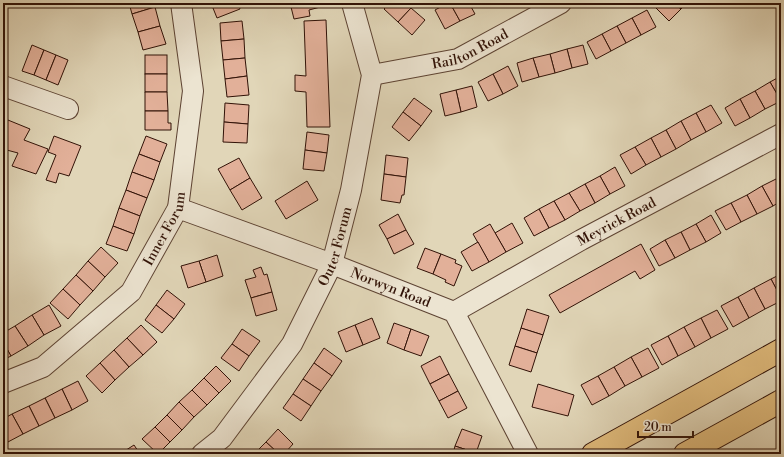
<svg xmlns="http://www.w3.org/2000/svg" width="784" height="457" font-family="'Libre Bodoni',serif">
<rect width="100%" height="100%" fill="#e1d6b8"/>
<filter id="stains"><feTurbulence type="fractalNoise" baseFrequency=".005" numOctaves="4"/><feColorMatrix values="0 0 0 0 .2 0 0 0 0 .09 0 0 0 0 .02 0 0 0 .5 -.17"/></filter>
<radialGradient id="worn" r=".72"><stop offset=".6" stop-color="#630" stop-opacity="0"/><stop offset="1" stop-color="#630" stop-opacity=".3"/></radialGradient>
<g fill="#e2b099" stroke="#311207">
<polygon points="129,3 154,3 155,7 132,14"/>
<polygon points="211,3 238,3 240,9 217,18"/>
<polygon points="290,3 324,3 324,6 309,10 310,16 294,19"/>
<polygon points="390,3 406,3 411,8 398,22 384,9"/>
<polygon points="448,3 450,3 460,21 445,29 435,10"/>
<polygon points="450,3 469,3 475,14 460,21"/>
<polygon points="659,3 674,3 681,9 669,21 655,7"/>
<polygon points="674,3 687,3 681,9"/>
<polygon points="155,7 160,26 138,32 132,14"/>
<polygon points="411,8 425,20 412,35 398,22"/>
<polygon points="647,10 656,27 641,35 632,18"/>
<polygon points="632,18 641,35 626,43 617,26"/>
<polygon points="326,20 330,127 307,127 306,92 295,91 295,75 306,76 304,21"/>
<polygon points="242,21 244,39 221,41 220,23"/>
<polygon points="160,26 166,44 143,50 138,32"/>
<polygon points="617,26 626,43 611,51 602,34"/>
<polygon points="602,34 611,51 596,59 587,42"/>
<polygon points="244,39 245,58 223,60 221,41"/>
<polygon points="32,45 44,50 34,75 22,71"/>
<polygon points="583,45 588,64 572,68 567,49"/>
<polygon points="567,49 572,68 555,73 550,54"/>
<polygon points="44,50 56,55 46,80 34,75"/>
<polygon points="550,54 555,73 539,77 533,58"/>
<polygon points="56,55 68,60 58,85 46,80"/>
<rect x="145" y="55" width="22" height="19"/>
<polygon points="245,58 247,76 225,79 223,60"/>
<polygon points="533,58 539,77 522,82 517,63"/>
<polygon points="508,66 518,86 503,94 493,74"/>
<rect x="145" y="74" width="22" height="18"/>
<polygon points="493,74 503,94 488,101 478,82"/>
<polygon points="247,76 249,95 227,97 225,79"/>
<polygon points="781,76 781,101 770,82"/>
<polygon points="770,82 781,101 765,109 755,91"/>
<polygon points="472,86 477,107 461,112 456,90"/>
<polygon points="456,90 461,112 445,116 440,94"/>
<polygon points="755,91 765,109 750,118 740,99"/>
<polygon points="145,92 167,92 168,111 145,111"/>
<polygon points="414,98 432,111 421,126 403,112"/>
<polygon points="740,99 750,118 735,126 725,108"/>
<polygon points="225,103 249,105 248,124 224,122"/>
<polygon points="711,105 722,123 706,132 696,113"/>
<polygon points="145,111 168,111 168,123 171,123 171,130 145,130"/>
<polygon points="403,112 421,126 409,141 392,127"/>
<polygon points="696,113 706,132 691,140 681,121"/>
<polygon points="3,118 30,129 24,140 48,149 36,174 12,166 18,153 3,149"/>
<polygon points="681,121 691,140 676,149 666,130"/>
<polygon points="224,122 248,124 247,143 223,142"/>
<polygon points="666,130 676,149 661,157 651,138"/>
<polygon points="307,132 329,135 327,153 305,150"/>
<polygon points="54,136 81,146 69,176 59,173 56,183 46,180 56,155 48,152"/>
<polygon points="146,136 167,144 160,162 139,154"/>
<polygon points="651,138 661,157 646,165 635,147"/>
<polygon points="635,147 646,165 631,174 620,155"/>
<polygon points="305,150 327,153 324,171 303,169"/>
<polygon points="139,154 160,162 154,180 132,172"/>
<polygon points="386,155 408,158 406,177 384,174"/>
<polygon points="239,158 250,178 230,190 218,169"/>
<polygon points="615,167 625,186 610,194 600,176"/>
<polygon points="132,172 154,180 147,198 126,190"/>
<polygon points="384,174 406,177 404,195 402,195 400,203 381,200"/>
<polygon points="600,176 610,194 595,203 585,184"/>
<polygon points="250,178 262,198 242,210 230,190"/>
<polygon points="778,178 781,183 781,201 773,206 762,186"/>
<polygon points="307,181 318,200 286,219 275,201"/>
<polygon points="585,184 595,203 580,211 569,193"/>
<polygon points="762,186 773,206 757,214 747,195"/>
<polygon points="126,190 147,198 140,216 119,208"/>
<polygon points="569,193 580,211 565,220 554,201"/>
<polygon points="747,195 757,214 741,222 731,203"/>
<polygon points="554,201 565,220 549,228 539,209"/>
<polygon points="731,203 741,222 726,230 715,211"/>
<polygon points="119,208 140,216 134,234 113,226"/>
<polygon points="539,209 549,228 534,236 524,218"/>
<polygon points="398,214 406,230 387,239 379,225"/>
<polygon points="711,215 721,233 706,242 696,224"/>
<polygon points="512,223 523,243 506,252 495,233"/>
<polygon points="490,224 506,252 489,262 473,234"/>
<polygon points="696,224 706,242 690,250 681,232"/>
<polygon points="113,226 134,234 127,251 106,244"/>
<polygon points="406,230 414,244 394,254 387,239"/>
<polygon points="681,232 690,250 675,258 665,240"/>
<polygon points="665,240 675,258 659,266 650,249"/>
<polygon points="478,242 489,262 472,271 461,252"/>
<polygon points="641,244 655,270 640,279 635,271 560,313 549,295"/>
<polygon points="101,247 118,263 105,277 88,261"/>
<polygon points="425,248 441,254 433,274 417,268"/>
<polygon points="441,254 456,260 455,263 462,266 454,286 445,282 446,280 433,274"/>
<polygon points="217,255 223,276 206,282 199,261"/>
<polygon points="88,261 105,277 93,291 76,275"/>
<polygon points="199,261 206,282 188,288 181,266"/>
<polygon points="261,267 264,275 267,274 272,292 251,298 245,280 256,277 253,270"/>
<polygon points="781,274 781,298 771,279"/>
<polygon points="76,275 93,291 80,305 63,289"/>
<polygon points="771,279 781,298 781,301 765,309 754,288"/>
<polygon points="754,288 765,309 749,318 738,297"/>
<polygon points="63,289 80,305 68,319 50,303"/>
<polygon points="167,290 185,304 174,319 156,305"/>
<polygon points="272,292 277,310 256,316 251,298"/>
<polygon points="738,297 749,318 733,327 721,306"/>
<polygon points="49,305 61,326 44,335 32,315"/>
<polygon points="156,305 174,319 162,333 145,320"/>
<polygon points="527,309 549,316 543,335 521,328"/>
<polygon points="717,310 728,329 711,338 701,318"/>
<polygon points="32,315 44,335 28,346 15,326"/>
<polygon points="372,318 380,338 363,345 355,325"/>
<polygon points="701,318 711,338 695,347 684,327"/>
<polygon points="394,323 411,329 404,350 387,343"/>
<polygon points="141,325 157,342 143,355 127,338"/>
<polygon points="355,325 363,345 346,352 338,332"/>
<polygon points="15,326 28,346 11,356 3,342 3,333"/>
<polygon points="684,327 695,347 678,356 668,336"/>
<polygon points="521,328 543,335 537,353 515,346"/>
<polygon points="242,329 260,341 249,356 232,344"/>
<polygon points="411,329 429,336 421,356 404,350"/>
<polygon points="668,336 678,356 662,365 651,345"/>
<polygon points="127,338 143,355 129,367 114,350"/>
<polygon points="3,342 11,356 3,360"/>
<polygon points="232,344 249,356 239,371 221,358"/>
<polygon points="515,346 537,353 531,372 509,365"/>
<polygon points="324,348 342,361 332,376 314,363"/>
<polygon points="648,348 659,368 642,377 631,357"/>
<polygon points="114,350 129,367 115,380 100,363"/>
<polygon points="440,356 449,374 430,384 421,366"/>
<polygon points="631,357 642,377 625,386 614,367"/>
<polygon points="100,363 115,380 102,393 86,376"/>
<polygon points="314,363 332,376 321,391 303,379"/>
<polygon points="216,366 231,381 219,393 204,378"/>
<polygon points="614,367 625,386 609,396 598,376"/>
<polygon points="449,374 458,391 439,401 430,384"/>
<polygon points="598,376 609,396 592,405 581,385"/>
<polygon points="204,378 219,393 207,405 192,390"/>
<polygon points="303,379 321,391 311,406 293,394"/>
<polygon points="78,381 88,401 72,410 62,389"/>
<polygon points="538,384 574,395 568,416 532,407"/>
<polygon points="62,389 72,410 55,418 45,398"/>
<polygon points="192,390 207,405 194,417 179,402"/>
<polygon points="458,391 467,408 448,418 439,401"/>
<polygon points="293,394 311,406 301,421 283,408"/>
<polygon points="45,398 55,418 39,426 29,406"/>
<polygon points="179,402 194,417 182,430 167,415"/>
<polygon points="29,406 39,426 23,434 12,414"/>
<polygon points="12,414 23,434 6,443 3,436 3,419"/>
<polygon points="167,415 182,430 170,442 155,427"/>
<polygon points="155,427 170,442 158,454 142,439"/>
<polygon points="278,429 293,444 284,454 279,454 266,442"/>
<polygon points="462,429 482,436 476,453 455,446"/>
<polygon points="266,442 279,454 254,454"/>
<polygon points="134,445 140,454 120,454"/>
<polygon points="455,446 476,453 475,454 453,454"/>
</g>
<g fill="none" stroke-linecap="round" stroke-linejoin="round">
<g stroke="#5d4333" stroke-width="22">
<g id="minor">
<path id="s1" d="M372 75 458 59 561 3"/>
<polyline points="3,86 68,109"/>
<path id="s2" d="M178 208 332 264 454 312 528 454"/>
<path id="s3" d="M454 312 581 240 781 134"/>
<path id="s4" d="M3 383 43 367 131 292 178 208 193 91 181 3"/>
<path id="s5" d="M202 454 222 438 292 344 332 264 351 190 372 75 352 3"/>
</g>
</g>
<g stroke="#311207" stroke-width="24">
<g id="major">
<polyline points="593,454 781,350"/>
<polyline points="685,454 781,401"/>
</g>
</g>
<use href="#minor" stroke="#ece4d1" stroke-width="20"/>
<use href="#major" stroke="#e0bb7c" stroke-width="22"/>
</g>
<g text-anchor="middle" stroke-width="3" stroke-linejoin="round" paint-order="stroke">
<g font-size="14" fill="#311207" stroke="#ece4d1">
<text dy="5" stroke="none"><textPath href="#s1" startOffset="102">Railton Road</textPath></text>
<text dy="5" stroke="none"><textPath href="#s3" startOffset="186">Meyrick Road</textPath></text>
<text dy="5" stroke="none"><textPath href="#s4" startOffset="231">Inner Forum</textPath></text>
<text dy="5" stroke="none"><textPath href="#s5" startOffset="250">Outer Forum</textPath></text>
<text dy="5" stroke="none"><textPath href="#s2" startOffset="227">Norwyn Road</textPath></text>
</g>
</g>
<rect width="784" height="457" fill="none" stroke="#e1d6b8" stroke-width="16"/>
<rect x="4" y="4" width="776" height="449" fill="none" stroke="#311207" stroke-width="2"/>
<rect x="8" y="8" width="768" height="441" fill="none" stroke="#311207"/>
<path d="M638 431v6h55v-6" fill="none" stroke="#311207" stroke-width="2"/>
<text x="644" y="431" font-size="12" fill="#311207" stroke="#ece4d1" stroke-width="3" paint-order="stroke">20 m</text>
<rect width="100%" height="100%" filter="url(#stains)"/>
<rect width="100%" height="100%" fill="url(#worn)"/>
</svg>
